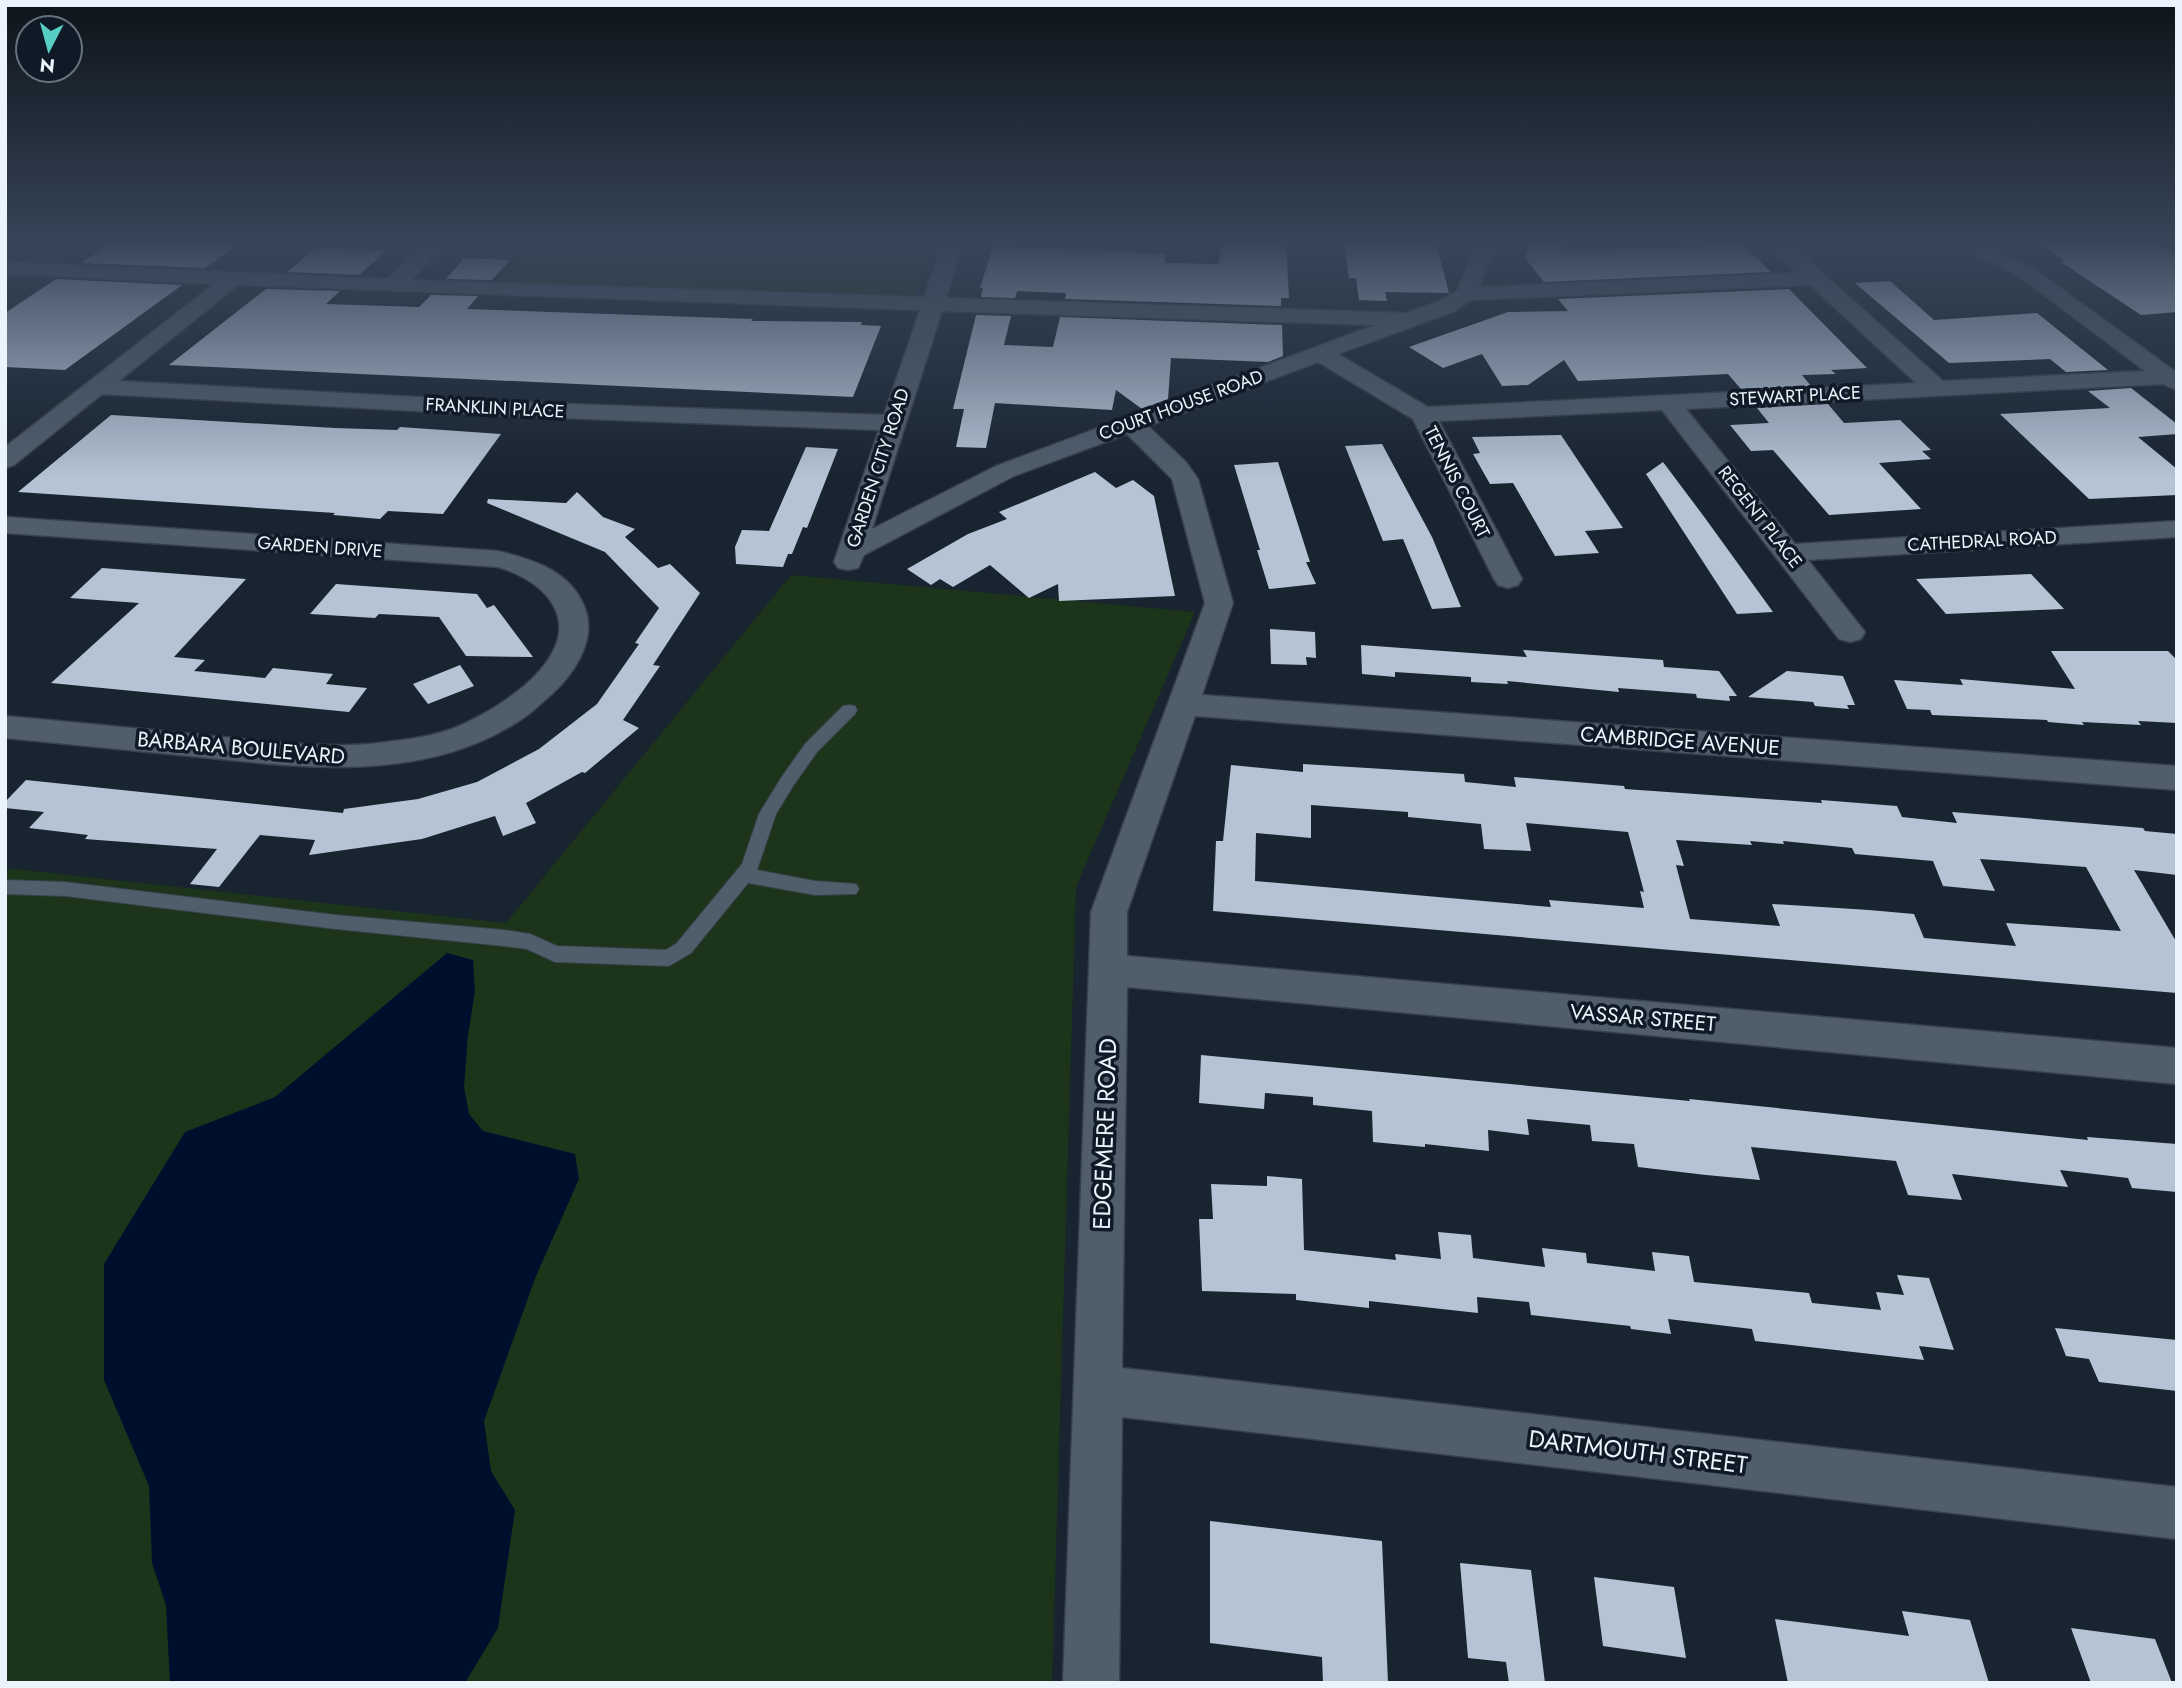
<svg xmlns="http://www.w3.org/2000/svg" width="2182" height="1688" font-family="Jost,sans-serif">
<rect width="100%" height="100%" fill="#182430"/>
<g fill="#1b341a">
<polygon points="451,243 933,243 915,295 496,282 529,247"/>
<polygon points="791,575 1195,612 1076,887 1052,1683 5,1683 5,868 506,923"/>
</g>
<polygon fill="#000e2d" points="447,953 473,960 475,991 468,1035 464,1087 469,1114 483,1131 575,1154 579,1179 536,1276 484,1421 491,1471 515,1510 498,1628 465,1683 170,1683 166,1605 152,1563 149,1486 104,1380 104,1264 185,1132 275,1097"/>
<g fill="#b5c4d5" fill-rule="evenodd">
<polygon points="111,243 240,243 205,268 81,263"/>
<polygon points="1221,243 1286,243 1289,298 1281,298 1281,306 1065,299 1066,293 1017,291 1015,298 981,297 983,288 980,288 993,246 1134,251 1133,253 1165,254 1165,263 1219,264"/>
<polygon points="1344,243 1436,243 1449,293 1385,292 1387,301 1359,300 1356,278 1349,278"/>
<polygon points="1530,243 1566,243 1564,250 1743,245 1771,272 1544,282 1525,258"/>
<polygon points="2038,243 2157,243 2177,256 2177,312 2141,315 2061,262 2066,262"/>
<polygon points="317,247 386,251 359,275 287,272"/>
<polygon points="464,258 510,260 492,280 446,279"/>
<polygon points="56,279 182,285 65,370 5,367 5,313"/>
<polygon points="1890,281 1934,320 2037,313 2108,370 2066,372 2050,359 1949,363 1855,283"/>
<polygon points="266,289 340,291 326,304 419,307 431,295 478,296 467,309 753,319 751,321 862,322 861,325 881,326 853,397 169,365"/>
<polygon points="1789,289 1867,368 1831,370 1836,374 1802,375 1811,386 1741,389 1728,374 1578,381 1564,360 1528,385 1502,386 1482,354 1443,368 1409,347 1508,312 1568,311 1558,299"/>
<polygon points="976,315 1011,316 1004,345 1053,347 1060,317 1282,325 1283,356 1268,362 1171,358 1168,399 1142,409 1116,390 1112,410 995,403 986,448 956,447 964,409 953,409"/>
<polygon points="2131,388 2177,424 2177,434 2138,437 2177,469 2177,495 2089,499 2000,414 2110,408 2088,391"/>
<polygon points="1828,404 1844,423 1900,420 1931,450 1922,451 1931,459 1879,463 1921,509 1829,515 1773,450 1751,451 1730,425 1769,423 1757,408"/>
<polygon points="111,415 335,428 397,430 400,427 501,434 443,514 388,511 380,519 333,515 335,513 18,492"/>
<polygon points="1561,435 1623,528 1585,531 1599,553 1555,556 1513,483 1490,484 1473,454 1480,453 1472,437"/>
<polygon points="1382,444 1432,537 1461,607 1432,609 1403,539 1383,541 1345,446"/>
<polygon points="806,447 838,449 807,528 803,527 792,554 788,554 783,567 736,564 735,547 742,530 769,531"/>
<polygon points="1278,462 1310,562 1306,562 1316,584 1269,589 1257,550 1260,550 1234,465"/>
<polygon points="1663,462 1705,518 1773,612 1737,614 1646,474"/>
<polygon points="1095,472 1116,488 1133,480 1154,496 1175,596 1059,601 1058,584 1029,598 990,565 953,587 940,579 931,585 907,569 968,534 1007,519 999,512"/>
<polygon points="577,492 603,517 635,529 625,537 658,568 670,564 700,593 653,665 660,666 623,720 639,728 585,773 582,772 526,803 536,823 503,836 495,816 422,839 309,855 315,840 260,835 219,887 190,884 217,849 85,839 88,835 29,828 44,812 5,808 5,802 26,780 343,813 344,809 418,799 477,782 539,749 597,704 639,644 635,643 659,608 605,552 487,503 488,499 566,503"/>
<polygon points="102,568 246,579 174,657 205,660 194,671 265,678 273,668 333,674 326,684 367,688 349,712 51,683 139,603 70,598"/>
<polygon points="2031,574 2064,609 1946,614 1916,579"/>
<polygon points="336,584 477,594 487,608 494,605 533,657 466,656 439,617 379,614 375,618 310,614"/>
<polygon points="1270,629 1315,632 1316,658 1306,657 1307,665 1271,664"/>
<polygon points="1361,645 1527,657 1523,650 1663,660 1664,667 1719,671 1737,696 1729,696 1730,701 1697,698 1696,694 1618,688 1619,692 1507,681 1508,684 1471,682 1471,677 1395,672 1395,677 1362,674"/>
<polygon points="2051,651 2168,651 2177,660 2177,723 2138,721 2141,725 2082,722 2084,725 2048,722 2047,720 1932,715 1930,710 1907,709 1894,680 1963,685 1960,679 2075,689"/>
<polygon points="460,665 474,686 428,704 413,684"/>
<polygon points="1787,671 1843,676 1855,705 1847,705 1849,709 1815,706 1813,702 1748,697"/>
<path d="M1303 764 1464 774 1465 782 1516 787 1514 777 1624 786 1625 789 1822 803 1821 800 1897 806 1902 817 1957 823 1952 812 2143 828 2145 831 2177 834V875L2134 870 2177 943V993L1213 911 1216 841H1223L1231 765 1303 772ZM1311 805 1408 812V817L1481 824 1484 849 1531 851 1526 823 1628 832 1644 892 1640 891 1644 908 1549 900 1551 907 1255 881 1256 833 1311 838ZM1676 840 1752 845 1750 841 1784 844 1783 841 1852 848 1855 854 1933 861 1943 886 1995 891 1980 859 2086 867 2121 931 2006 923 2016 946 1924 938 1914 914 1869 910 1772 904 1780 926 1690 919 1676 865 1684 866Z"/>
<polygon points="1201,1055 1690,1101 1689,1099 2088,1140 2087,1137 2177,1144 2177,1192 2132,1188 2128,1178 2060,1170 2068,1187 1952,1174 1962,1200 1908,1195 1896,1161 1751,1147 1760,1180 1706,1175 1638,1167 1634,1144 1592,1141 1590,1125 1527,1119 1529,1135 1488,1130 1489,1151 1425,1144 1425,1147 1373,1142 1372,1111 1313,1105 1313,1097 1265,1093 1264,1109 1199,1103"/>
<polygon points="1267,1176 1302,1179 1304,1250 1396,1260 1395,1254 1441,1259 1438,1232 1471,1235 1473,1258 1545,1267 1542,1248 1586,1253 1587,1263 1655,1271 1652,1252 1689,1256 1694,1282 1809,1293 1812,1303 1881,1310 1876,1292 1904,1295 1897,1275 1929,1278 1954,1350 1919,1346 1924,1360 1755,1341 1752,1329 1668,1319 1671,1334 1631,1329 1630,1326 1531,1315 1529,1302 1477,1297 1478,1313 1369,1301 1369,1308 1296,1300 1296,1294 1202,1291 1199,1219 1213,1219 1211,1184 1267,1186"/>
<polygon points="2055,1328 2177,1340 2177,1391 2099,1382 2089,1359 2066,1356"/>
<polygon points="1210,1521 1382,1541 1388,1683 1323,1683 1322,1657 1210,1643"/>
<polygon points="1460,1563 1531,1570 1545,1683 1509,1683 1506,1662 1468,1658"/>
<polygon points="1594,1577 1674,1587 1686,1658 1603,1646"/>
<polygon points="1902,1611 1970,1620 1989,1683 1788,1683 1775,1619 1909,1636"/>
<polygon points="2071,1628 2155,1639 2172,1683 2091,1683"/>
</g>
<g fill="none" stroke-linecap="round" stroke-linejoin="round">
<g stroke="#374049" stroke-width="2">
<polygon id="service" points="849,705 855,706 857,710 855,714 817,752 793,786 776,814 757,870 815,881 856,884 859,889 856,894 815,895 748,883 691,953 669,966 555,962 527,949 504,946 336,929 65,896 5,894 5,880 65,882 336,915 504,930 530,934 557,946 666,950 677,943 742,864 759,814 781,778 805,744 843,706"/>
</g>
<g stroke="#374049" stroke-width="3">
<g id="minor">
<path d="M425 243H447L411 280 924 297 943 243H963L946 298 1407 313 1439 301 1457 291 1477 243H1497L1479 287 1797 273 1767 243H1789L1943 381 2145 371 2016 274 1976 256 1973 252 1976 248 1983 246 2030 266 2176 372V390L2163 384 1686 409 1795 544 2177 521V537L1808 560 1865 632 1861 639 1850 642 1839 639 1662 410 1439 421 1522 579 1518 585 1508 588 1498 585 1494 579 1413 419 1318 362 1148 426 1186 462 1198 479 1233 603 1202 695 2177 766V790L1195 716 1127 912V956L2177 1048V1084L1127 987 1122 1368 2177 1487V1539L1122 1417 1119 1683H1063L1091 912 1205 603 1172 479 1127 434 1014 476 864 555 858 568 848 570 838 568 834 562 879 430 511 416 102 394 14 465 5 468V447L214 284 5 274V262L388 279ZM238 285 920 310 884 415 511 402 119 381ZM1810 285 1916 383 1428 407 1338 354 1455 311 1471 300ZM942 311 1375 325 996 466 872 529Z"/>
<path d="M5 517 498 551C536 560 576 573 587 615 594 644 572 676 552 694 541 703 531 714 519 721 424 783 307 768 200 757 135 751 70 744 5 738V716C74 722 143 729 212 736 269 741 329 750 387 742 411 739 436 736 459 726 490 712 528 689 548 660 579 614 541 580 498 567L5 533Z"/>
</g>
</g>
<use href="#service" fill="#505d6b" fill-rule="evenodd"/>
<use href="#minor" fill="#505d6b" fill-rule="evenodd"/>
</g>
<linearGradient id="sky" x2="0" y2="1"><stop stop-color="#0d141a"/><stop offset="0.51" stop-color="#374559"/><stop offset="1" stop-color="#374559" stop-opacity="0"/></linearGradient>
<rect width="2182" height="479" fill="url(#sky)"/>
<g text-anchor="middle" stroke-width="7" stroke-linejoin="round" paint-order="stroke">
<g font-size="18" fill="#ebf3fc" stroke="#0f1a26">
<text transform="translate(1795 396) rotate(-3)" y="6">STEWART PLACE</text>
<text transform="translate(1181 405) rotate(-20)" y="6">COURT HOUSE ROAD</text>
<text transform="translate(495 408) rotate(3)" y="6">FRANKLIN PLACE</text>
<text transform="translate(878 468) rotate(-72)" y="6">GARDEN CITY ROAD</text>
<text transform="translate(1457 482) rotate(63)" y="6">TENNIS COURT</text>
<text transform="translate(1760 517) rotate(52)" y="6">REGENT PLACE</text>
<text transform="translate(1982 541) rotate(-3)" y="6">CATHEDRAL ROAD</text>
<text transform="translate(320 547) rotate(4)" y="6">GARDEN DRIVE</text>
</g>
<g font-size="21" fill="#ebf3fc" stroke="#0f1a26">
<text transform="translate(1680 741) rotate(4)" y="7">CAMBRIDGE AVENUE</text>
<text transform="translate(241 748) rotate(5)" y="7">BARBARA BOULEVARD</text>
<text transform="translate(1643 1018) rotate(5)" y="7">VASSAR STREET</text>
</g>
<g font-size="24" fill="#ebf3fc" stroke="#0f1a26">
<text transform="translate(1105 1134) rotate(-88)" y="8">EDGEMERE ROAD</text>
<text transform="translate(1638 1452) rotate(7)" y="8">DARTMOUTH STREET</text>
</g>
</g>
<rect width="2182" height="1688" fill="none" stroke="#ebf3fc" stroke-width="14"/>
<g transform="translate(49 49) rotate(186)"><circle r="33" fill="#0f1a26" stroke="#67717c" stroke-width="2"/>
<path d="M0-5L12 26L0 18L-12 26Z" fill="#56cec3"/>
<text y="-10" font-size="19" font-weight="bold" text-anchor="middle" fill="#ebf3fc">N</text>
</g>
</svg>
